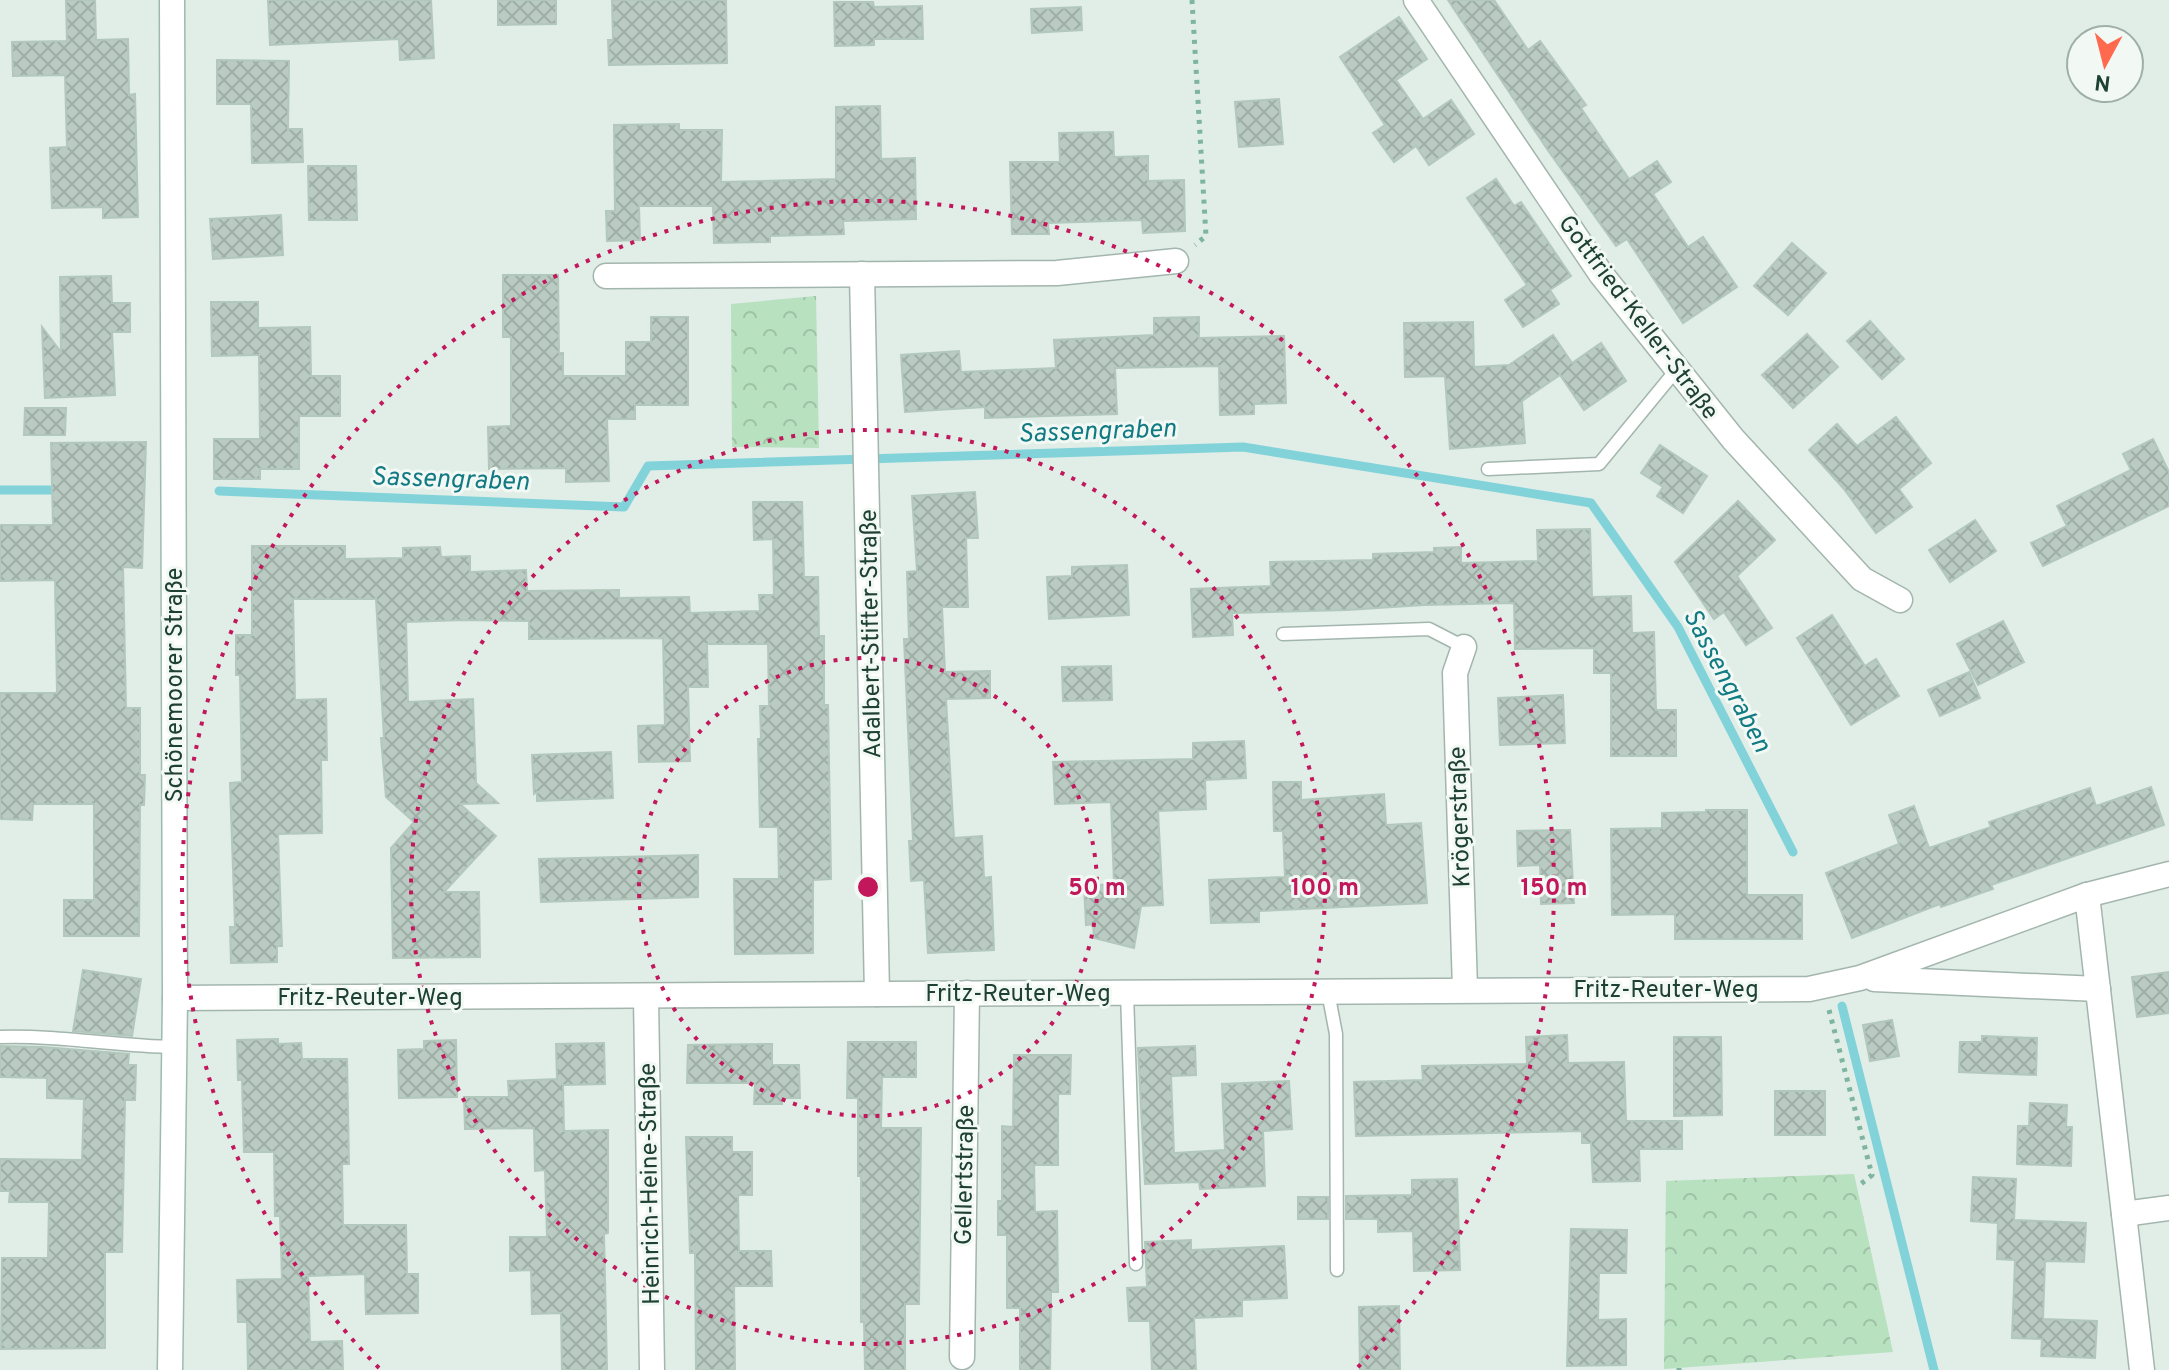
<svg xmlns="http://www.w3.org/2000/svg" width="2169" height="1370" font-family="Overpass,sans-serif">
<defs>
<pattern id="park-crowns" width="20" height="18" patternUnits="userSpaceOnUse" patternTransform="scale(2)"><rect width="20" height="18" fill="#b7e1bf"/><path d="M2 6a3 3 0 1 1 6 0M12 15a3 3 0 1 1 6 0" fill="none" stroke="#9dc2a5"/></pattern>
<pattern id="building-cross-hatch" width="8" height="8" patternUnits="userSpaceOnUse" patternTransform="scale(2)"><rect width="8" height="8" fill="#b9cbc2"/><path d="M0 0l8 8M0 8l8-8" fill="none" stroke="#9fafa7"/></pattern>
</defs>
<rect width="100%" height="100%" fill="#e1ede7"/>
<g fill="url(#park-crowns)">
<polygon points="816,296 819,448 732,447 731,304"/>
<polygon points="1854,1174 1893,1352 1664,1369 1666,1181"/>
</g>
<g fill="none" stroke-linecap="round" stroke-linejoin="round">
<g stroke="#82d3d9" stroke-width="9">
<polyline points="0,490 63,490"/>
<polyline points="219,491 624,507 648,466 1243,447 1591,503 1678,627 1793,852"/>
<polyline points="1842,1006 1934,1370"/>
</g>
</g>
<g fill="url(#building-cross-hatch)" stroke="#b3c8bd" stroke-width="2">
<polygon points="66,0 95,0 96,40 128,39 129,95 135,94 138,217 103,218 103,207 52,208 50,148 67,147 65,75 13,76 12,42 67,41"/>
<polygon points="268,0 431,0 434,58 400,60 399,39 270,45"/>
<polygon points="498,0 556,0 556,24 498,25"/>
<polygon points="612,0 726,0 727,63 609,65 608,40 613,40"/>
<polygon points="1448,0 1494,0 1528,50 1540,41 1586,105 1581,108 1629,179 1657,161 1671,182 1653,194 1688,247 1703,237 1737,287 1683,323 1627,239 1616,246 1547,149"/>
<polygon points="834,2 873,2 874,7 922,6 923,39 874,39 874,45 835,46"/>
<polygon points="1081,7 1082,30 1032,33 1031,9"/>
<polygon points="1399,17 1427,59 1396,80 1423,119 1451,100 1474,134 1429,165 1416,146 1394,162 1373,133 1385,125 1340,57"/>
<polygon points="217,60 289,61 288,129 302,129 303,162 252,163 251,104 217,104"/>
<polygon points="1279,99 1283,144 1239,147 1235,102"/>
<polygon points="880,106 881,159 915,158 916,219 843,221 844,234 770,236 770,242 714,243 713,206 639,206 640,240 607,241 606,211 615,211 614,125 679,124 679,130 722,130 721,182 836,179 836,107"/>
<polygon points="1113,132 1114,157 1148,156 1148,181 1184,180 1185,231 1143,233 1142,220 1048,223 1049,234 1012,234 1010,162 1060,162 1059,133"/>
<polygon points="308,166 356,166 357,220 309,220"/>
<polygon points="1496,179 1514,206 1521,202 1571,276 1550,290 1559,304 1523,327 1505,300 1527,285 1467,198"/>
<polygon points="281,215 283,255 213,259 210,219"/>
<polygon points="1792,243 1826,273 1788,315 1754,286"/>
<polygon points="503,275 558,275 559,353 563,353 563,376 626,376 626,342 651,342 651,317 688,317 688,405 635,405 635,419 607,419 609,481 566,482 566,468 489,469 488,427 511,426 511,337 503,337"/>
<polygon points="111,276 112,303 130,303 130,332 112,332 115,395 45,398 42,327 61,352 60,277"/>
<polygon points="211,302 258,302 258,328 310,327 311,376 340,376 340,416 299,416 299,469 260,469 260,479 214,479 214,439 260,439 259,355 212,356"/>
<polygon points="1199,317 1199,338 1284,336 1286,403 1254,404 1254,414 1220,415 1219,366 1115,368 1117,414 985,418 985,407 905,412 901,355 959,351 961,372 1056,368 1054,340 1154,335 1154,318"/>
<polygon points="1870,321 1904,359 1882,379 1847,341"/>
<polygon points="1473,322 1474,367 1509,365 1553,335 1572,363 1601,343 1626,381 1584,410 1560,375 1522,401 1525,443 1450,449 1445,376 1405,377 1404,323"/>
<polygon points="1807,334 1838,367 1793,408 1762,375"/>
<polygon points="25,408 66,408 65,435 24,435"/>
<polygon points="1896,417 1931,463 1899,489 1912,507 1876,533 1844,489 1809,450 1837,424 1857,446"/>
<polygon points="2153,439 2169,472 2169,506 2043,566 2031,543 2067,526 2057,506 2131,470 2123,454"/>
<polygon points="146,442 142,568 123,567 126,708 140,708 140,775 145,775 144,805 140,805 139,936 64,936 64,900 94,900 94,804 33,804 32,820 0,819 0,693 57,693 55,580 0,581 0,525 53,525 51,443"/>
<polygon points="1660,445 1707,476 1683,513 1657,496 1663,487 1641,473"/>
<polygon points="975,492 978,538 966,538 968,607 942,607 945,672 990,671 990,698 946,699 954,838 982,836 984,878 991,877 994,950 928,953 924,880 911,881 909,841 913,841 904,639 909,639 907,572 917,571 912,496"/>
<polygon points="1738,501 1775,540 1737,576 1772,628 1746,645 1724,612 1714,619 1675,562"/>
<polygon points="753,502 802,502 804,577 818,577 819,636 824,636 824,705 828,705 831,879 813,880 813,953 735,954 734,879 779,879 778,827 760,827 758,739 761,739 760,706 769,706 768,644 707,644 708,687 688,687 690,761 639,762 638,726 665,725 663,638 529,639 529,621 464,620 406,622 408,702 473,699 476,783 498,803 460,804 496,836 444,892 479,892 480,957 393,958 391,848 414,822 386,797 381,738 384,738 376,599 293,599 295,700 326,699 327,760 321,760 322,833 278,834 282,946 277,946 277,962 231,963 230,927 235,927 230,783 242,782 240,675 236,675 236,635 252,635 252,546 345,546 345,559 403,558 403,548 440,547 441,557 470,556 470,572 526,570 527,591 619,590 619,598 689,597 690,613 760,611 759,595 774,595 773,539 754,540"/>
<polygon points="1975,520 1996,551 1950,582 1929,550"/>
<polygon points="1590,529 1592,597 1631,596 1632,633 1654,632 1656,710 1676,710 1676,756 1611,756 1611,673 1594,673 1594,648 1515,649 1514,603 1424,605 1347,610 1232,613 1233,635 1193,637 1191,589 1271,586 1270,562 1373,560 1373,554 1434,552 1434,548 1461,547 1461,563 1538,561 1537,530"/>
<polygon points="1127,565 1129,615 1049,619 1047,577 1072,576 1072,567"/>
<polygon points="1832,615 1865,666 1876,659 1899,696 1851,725 1797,638"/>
<polygon points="2003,621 2024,662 1978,685 1957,644"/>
<polygon points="1111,666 1112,700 1063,701 1062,667"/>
<polygon points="1969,672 1980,698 1940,716 1928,690"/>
<polygon points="1563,695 1565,743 1500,745 1498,698"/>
<polygon points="1244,741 1246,778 1205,780 1206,809 1158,811 1163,905 1141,906 1134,948 1094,938 1093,924 1086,925 1084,886 1114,884 1111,802 1055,804 1053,762 1193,759 1193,743"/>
<polygon points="611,752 613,798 537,801 537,792 534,794 532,755"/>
<polygon points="1273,782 1301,782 1301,800 1384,794 1386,825 1421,823 1427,903 1259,911 1259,922 1211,923 1209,880 1285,877 1283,831 1274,831"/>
<polygon points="2151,787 2164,825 1991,885 1993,889 1941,907 1940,904 1852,938 1826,873 1899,844 1889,815 1914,806 1929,848 1991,827 1989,822 2090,788 2096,806"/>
<polygon points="1706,810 1747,810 1747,895 1802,895 1802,939 1675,939 1675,914 1612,915 1611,829 1662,828 1662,813 1706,812"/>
<polygon points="1570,830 1574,903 1541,904 1540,865 1518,866 1517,831"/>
<polygon points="698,855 698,897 541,902 539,859"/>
<polygon points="83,970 141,979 132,1036 73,1031"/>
<polygon points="2169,972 2169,1013 2137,1017 2132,977"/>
<polygon points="1892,1020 1899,1056 1870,1061 1863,1025"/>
<polygon points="1567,1035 1568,1063 1624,1062 1626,1121 1682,1121 1682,1149 1639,1149 1640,1181 1593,1182 1591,1143 1582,1143 1582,1131 1356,1136 1354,1082 1423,1080 1422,1066 1527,1064 1526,1037"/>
<polygon points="1982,1036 2037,1038 2036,1075 1959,1072 1960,1042 1982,1042"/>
<polygon points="1674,1037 1721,1037 1722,1115 1674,1116"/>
<polygon points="278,1039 278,1044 301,1043 302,1059 347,1059 349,1164 342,1164 343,1225 406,1225 407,1274 418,1274 418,1313 366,1314 365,1274 308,1276 310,1342 342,1341 343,1370 248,1370 247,1322 238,1322 237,1280 282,1279 280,1216 275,1216 274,1152 244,1152 242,1080 238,1080 237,1040"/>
<polygon points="456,1040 457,1097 399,1098 398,1050 424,1049 424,1041"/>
<polygon points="848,1042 916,1042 916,1077 882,1077 881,1128 921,1128 919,1304 905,1304 905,1370 865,1370 864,1322 861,1322 861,1176 858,1176 858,1098 847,1098"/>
<polygon points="604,1043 605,1084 563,1085 564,1131 608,1130 608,1233 604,1234 607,1370 562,1370 561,1313 532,1314 531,1270 510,1271 510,1237 547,1237 545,1170 535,1171 534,1128 465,1129 464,1097 509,1097 508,1081 557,1079 556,1044"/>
<polygon points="772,1044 772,1065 799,1065 800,1098 782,1098 782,1104 754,1104 755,1083 687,1083 688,1045"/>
<polygon points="0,1046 43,1047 129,1054 128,1065 136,1065 135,1100 125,1100 122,1252 105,1252 105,1348 1,1349 2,1258 48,1258 49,1202 9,1202 10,1191 0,1191 0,1159 82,1160 84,1099 47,1098 47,1078 0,1077"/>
<polygon points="1195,1046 1196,1075 1171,1076 1174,1153 1225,1150 1222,1084 1289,1081 1292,1129 1263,1131 1265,1186 1200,1189 1199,1182 1145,1184 1138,1048"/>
<polygon points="1014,1055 1071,1055 1070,1094 1058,1094 1058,1165 1034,1165 1035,1212 1057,1211 1058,1292 1051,1292 1050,1370 1020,1370 1020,1308 1007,1308 1007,1235 998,1235 998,1201 1002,1201 1002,1126 1013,1127"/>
<rect x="1775" y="1091" width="50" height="44"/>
<polygon points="2030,1103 2067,1105 2066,1127 2072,1127 2071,1166 2017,1164 2018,1126 2029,1126"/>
<polygon points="686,1137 732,1137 732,1152 752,1152 752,1195 738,1195 739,1251 771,1251 772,1286 734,1286 735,1370 696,1370 695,1253 690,1253"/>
<polygon points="1973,1177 2016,1179 2014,1220 2086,1223 2084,1262 2045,1261 2043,1319 2097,1321 2095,1358 2041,1356 2042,1339 2012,1338 2015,1260 1997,1259 1998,1223 1971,1221"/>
<polygon points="1457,1179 1460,1270 1414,1271 1413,1231 1378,1232 1378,1219 1346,1219 1346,1196 1412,1195 1412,1180"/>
<rect x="1298" y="1197" width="30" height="22"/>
<polygon points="1571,1229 1627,1230 1626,1273 1599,1273 1598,1320 1626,1319 1626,1365 1567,1366"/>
<polygon points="1191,1240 1191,1250 1284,1246 1287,1298 1242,1300 1242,1316 1194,1318 1196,1370 1152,1370 1150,1321 1129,1321 1127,1288 1147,1287 1145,1242"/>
<polygon points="1399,1306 1400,1370 1360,1370 1359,1307"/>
</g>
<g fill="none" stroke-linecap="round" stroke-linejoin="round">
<g stroke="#a3b6ae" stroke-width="15">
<g id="lane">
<polyline points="1488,469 1599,464 1677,369"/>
<polyline points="1283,634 1429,629 1464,647"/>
<polyline points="1328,992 1336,1034 1337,1270"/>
<polyline points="1127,993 1136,1264"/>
<path d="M0 1037C59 1035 116 1046 174 1047"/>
</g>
</g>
<g stroke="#a3b6ae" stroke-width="27">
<g id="street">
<polyline points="1416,0 1601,274 1733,439 1862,579 1900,600"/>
<polyline points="862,274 877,994"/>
<polyline points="606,276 1057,273 1176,261"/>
<polyline points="1464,647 1455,673 1465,989"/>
<polyline points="2087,895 2142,1370"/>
<polyline points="1874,979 2098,989"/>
<polyline points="646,997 652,1370"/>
<path d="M175 998C719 996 1264 988 1809 989L1860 978 2087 895 2169 874"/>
<polyline points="2124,1214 2169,1208"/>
<polyline points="962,1357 967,993"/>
</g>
</g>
<g stroke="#9ebaae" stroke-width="27">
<polyline id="secondary" points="170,1370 175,998 172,0"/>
</g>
<g stroke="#7eb59f" stroke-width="5" stroke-dasharray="4 6" stroke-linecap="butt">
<polyline points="1192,0 1206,236 1195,245"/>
<polyline points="1829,1010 1872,1175 1857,1187"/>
<polyline points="1679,1370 1679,1368"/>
</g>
<use href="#lane" stroke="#fff" stroke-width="12"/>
<use href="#street" stroke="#fff" stroke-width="24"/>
<use href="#secondary" stroke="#fff" stroke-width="24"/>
</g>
<g fill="none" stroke="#c2185b" stroke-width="4" stroke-dasharray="4 8">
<circle cx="868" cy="887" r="229"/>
<circle cx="868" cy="887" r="457"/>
<path d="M379 1368A686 686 0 1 1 1357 1368"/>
</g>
<g text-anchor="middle" stroke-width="6" stroke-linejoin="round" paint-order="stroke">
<g font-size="24" fill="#1f4034" stroke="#f2f9f5">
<text transform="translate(1639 317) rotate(53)" y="8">Gottfried-Keller-Straße</text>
<text transform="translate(870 634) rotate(-91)" y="8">Adalbert-Stifter-Straße</text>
<text transform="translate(174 685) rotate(-90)" y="8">Schönemoorer Straße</text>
<text transform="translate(1459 817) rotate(-92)" y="8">Krögerstraße</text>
<text x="1666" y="997">Fritz-Reuter-Weg</text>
<text x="1018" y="1001">Fritz-Reuter-Weg</text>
<text x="370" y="1005">Fritz-Reuter-Weg</text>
<text transform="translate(964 1175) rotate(-89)" y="8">Gellertstraße</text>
<text transform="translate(649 1184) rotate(-91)" y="8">Heinrich-Heine-Straße</text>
</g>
<g font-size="26" font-style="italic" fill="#127a83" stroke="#f2f9f5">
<text transform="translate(1097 430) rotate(-2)" y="9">Sassengraben</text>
<text transform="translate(450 478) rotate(2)" y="9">Sassengraben</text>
<text transform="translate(1728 680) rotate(62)" y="9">Sassengraben</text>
</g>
</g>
<circle cx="868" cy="887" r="12" fill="#c2185b" stroke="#f2f9f5" stroke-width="4"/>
<g font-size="24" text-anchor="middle" font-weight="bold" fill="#c2185b" stroke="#f2f9f5" stroke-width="6" stroke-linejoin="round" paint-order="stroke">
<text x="1097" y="895">50 m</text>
<text x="1325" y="895">100 m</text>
<text x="1554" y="895">150 m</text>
</g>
<g transform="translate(2105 64) rotate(187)"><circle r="38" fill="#f2f9f5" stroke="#9eafa8" stroke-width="2"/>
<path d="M0-6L14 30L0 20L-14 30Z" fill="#ff694d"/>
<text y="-12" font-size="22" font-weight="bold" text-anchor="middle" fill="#1f4034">N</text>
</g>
</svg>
